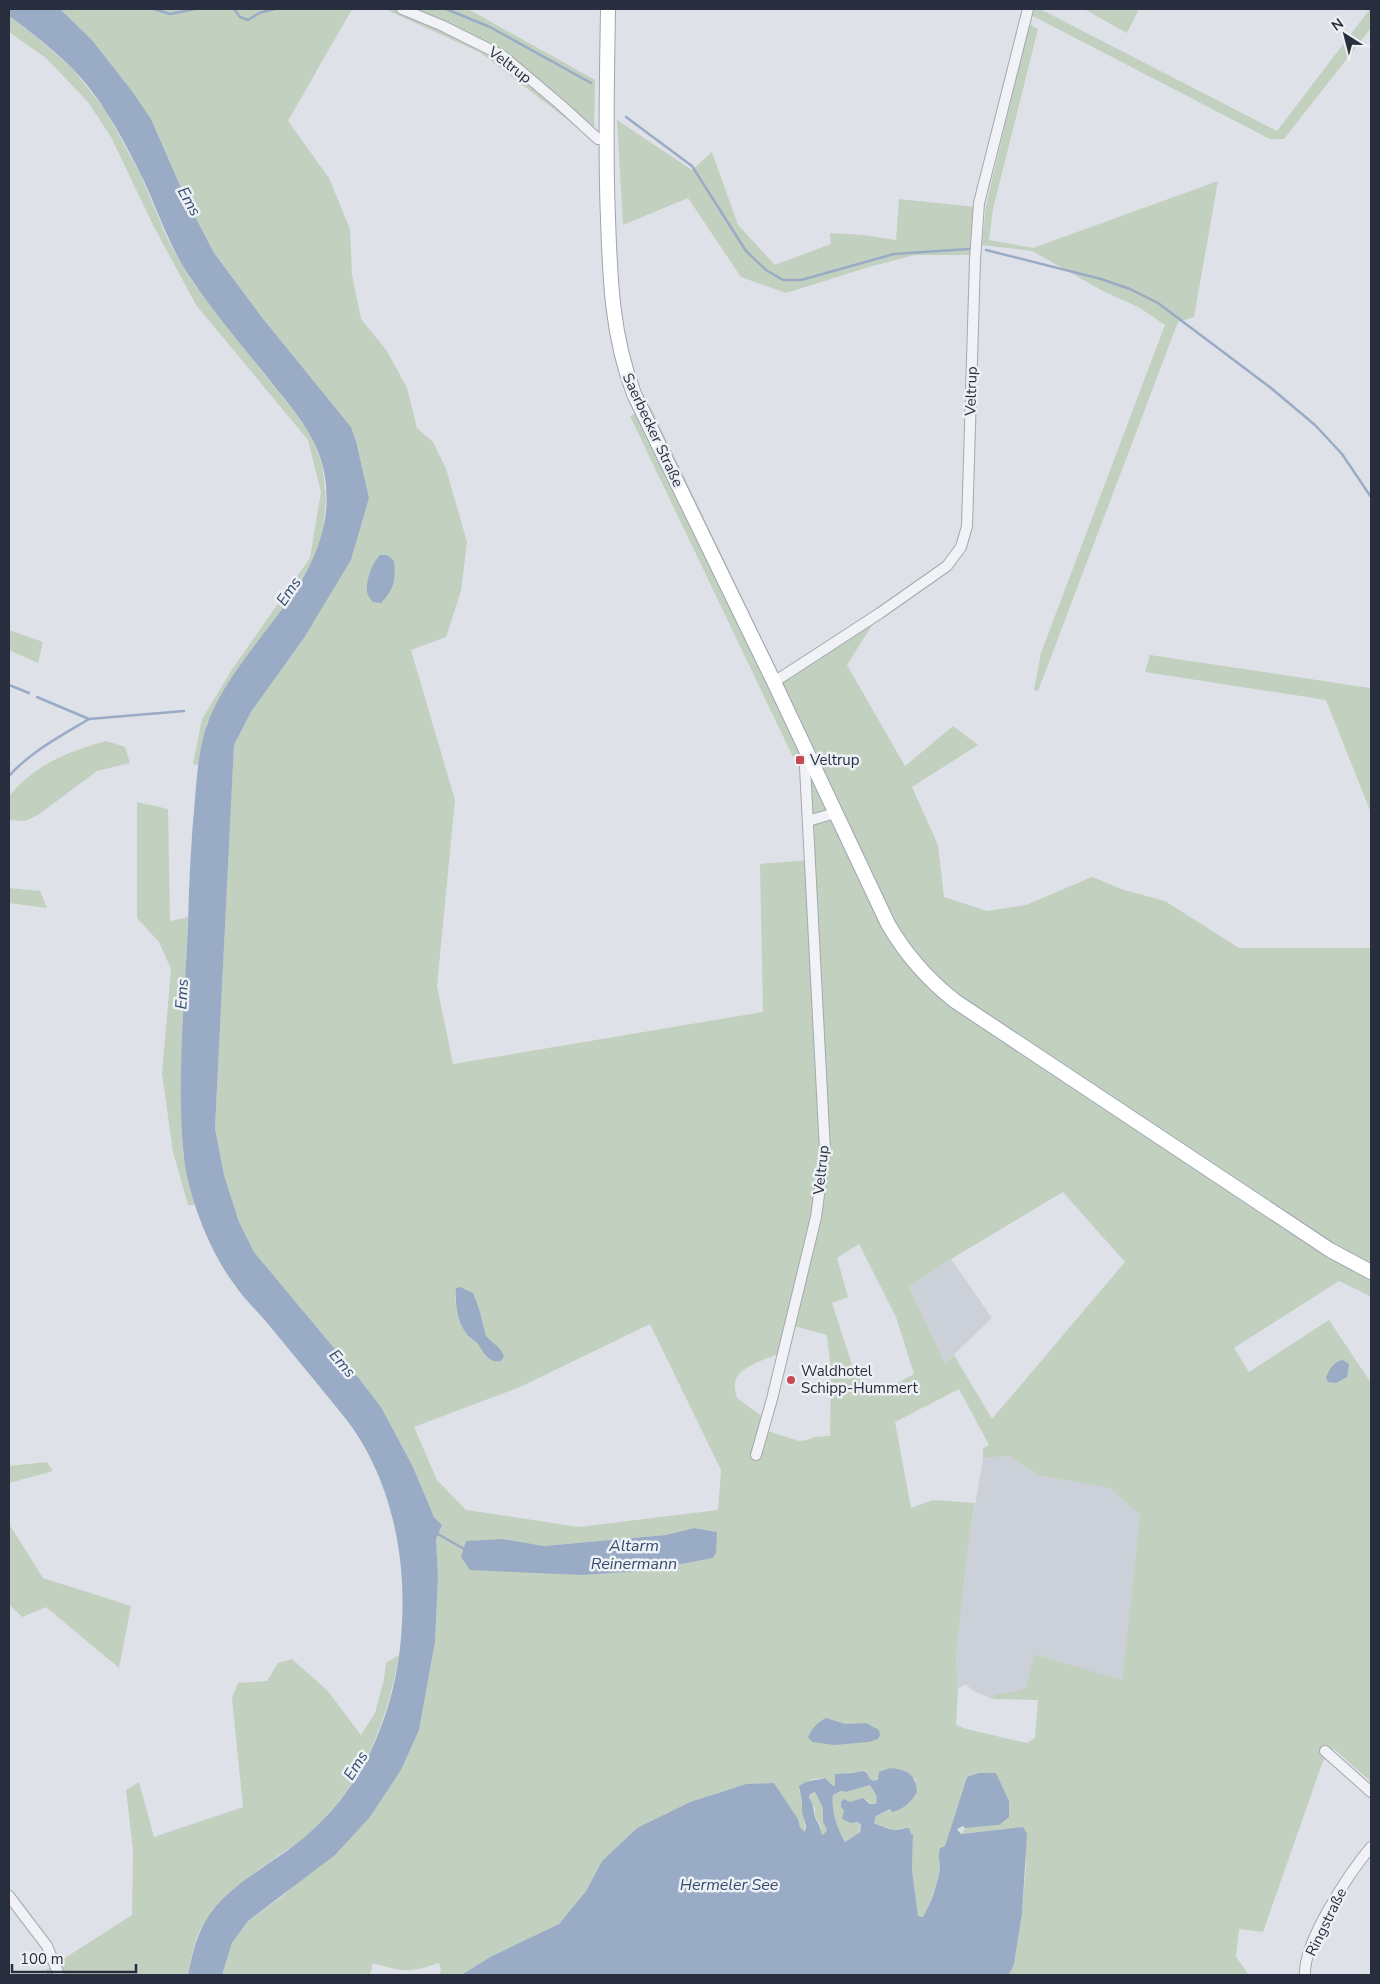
<svg xmlns="http://www.w3.org/2000/svg" width="1380" height="1984" font-family="'Nunito Sans',sans-serif">
<rect width="100%" height="100%" fill="#dee1e7"/>
<g fill="#ccd0d8">
<polygon points="951,1259 992,1318 945,1363 909,1287"/>
<polygon points="1009,1456 1040,1476 1110,1488 1140,1515 1122,1681 1034,1654 1026,1687 1018,1691 995,1694 992,1699 972,1690 966,1684 958,1689 956,1658 967,1555 983,1458"/>
</g>
<g fill="#c2d0bf" fill-rule="evenodd">
<path d="M60 9H219L220 11 221 9H352L288 121 329 178 350 229 352 275 361 319 387 351 407 388 417 428 433 442 446 469 467 542 461 591 446 637 411 650 455 800 437 986 453 1064 763 1012 760 864 811 860 805 767 799 756 793 757 630 416 650 406 781 678 876 619 847 665 905 766 953 726 978 745 912 787 938 845 944 897 987 911 1026 905 1092 877 1124 890 1165 901 1239 948H1371V1298L1370 1296 1339 1281 1234 1348 1249 1372 1329 1320 1369 1380 1371 1379V1782L1334 1749 1323 1761 1263 1932 1239 1929 1236 1957 1249 1975H1009L1014 1964 1022 1914 1026 1865 1023 1827 961 1834 965 1828 999 1825 967 1777 945 1846 940 1848C937 1858 940 1859 940 1867 938 1884 930 1902 924 1917L918 1916 912 1870 913 1835 904 1828 893 1830C887 1826 878 1828 874 1823L876 1816 891 1809 916 1780 906 1771 890 1768 874 1781 870 1779 867 1773 863 1771C854 1773 843 1772 835 1776V1786L833 1787 825 1778 812 1779 799 1789C801 1796 806 1827 805 1832L800 1827 798 1819 774 1783 746 1784 690 1802 637 1828 602 1861 586 1891 559 1924 492 1956 461 1975H438L441 1971 439 1963C408 1973 403 1972 373 1963L370 1975H222L232 1943 248 1921 284 1895 370 1817 401 1770 419 1730 435 1642 438 1577 436 1539 442 1525 434 1517 413 1467 381 1407 354 1372 254 1252 239 1222 224 1175 215 1128 234 745 251 712 304 638 351 560 369 498 356 441 351 427 264 320 214 253 186 199 151 119 132 91 92 40ZM1063 1192 1125 1262 992 1419 954 1355 945 1363 909 1287 951 1259ZM859 1244 896 1317 914 1374 874 1396 855 1374 832 1303 848 1297 837 1258ZM457 1288 483 1325 486 1336 494 1343 483 1352 475 1339 466 1333 462 1324 455 1299ZM650 1324 721 1470 718 1510 579 1527 466 1510 437 1480 414 1427 520 1387ZM790 1325 827 1335 831 1371 830 1436 814 1437 807 1440 799 1441 764 1430 767 1420 737 1398C736 1394 734 1387 735 1383 737 1366 770 1358 784 1352ZM959 1389 989 1445 983 1448V1458L1009 1456 1040 1476 1110 1488 1140 1515 1122 1680 1034 1654 1026 1687 1018 1691 995 1694 992 1699 1038 1700 1035 1738 1027 1743 966 1729 956 1725 958 1689 956 1658 967 1555 975 1503 933 1500 911 1508 895 1422ZM694 1528 717 1532 713 1558 645 1571 582 1575 503 1539 544 1546 667 1535Z"/>
<polygon points="385,9 468,9 595,80 594,140 481,53"/>
<polygon points="1032,9 1040,9 1277,131 1370,9 1371,28 1284,139 1270,139 1031,15"/>
<polygon points="1084,9 1139,9 1127,33"/>
<polygon points="9,16 29,31 72,68 106,111 141,176 168,240 189,277 225,325 293,410 312,437 322,464 326,498 323,533 313,560 275,621 229,683 207,723 198,765 193,764 202,719 233,668 310,558 321,492 308,440 196,305 153,225 111,137 88,102 46,58 9,32"/>
<polygon points="1029,24 1038,29 993,209 989,240 1033,248 1218,181 1194,317 1178,322 1038,691 1034,690 1041,653 1165,325 1140,308 1103,291 1032,251 982,245 986,205"/>
<polygon points="617,120 692,170 712,152 738,225 775,265 831,244 830,233 863,235 896,240 899,199 975,207 970,255 915,255 869,267 786,293 741,277 688,198 623,225"/>
<polygon points="9,630 43,642 38,663 9,650"/>
<polygon points="1150,655 1370,688 1371,813 1326,700 1145,672"/>
<path d="M106 741 125 747 130 763 97 771 38 815 25 821 9 820V796C36 764 67 752 106 741Z"/>
<polygon points="137,802 168,809 170,921 188,917 181,1078 183,1155 195,1205 188,1205 173,1152 162,1073 171,969 159,942 137,918"/>
<polygon points="9,888 40,891 47,908 9,903"/>
<polygon points="47,1462 53,1471 9,1483 9,1466"/>
<polygon points="9,1524 43,1578 131,1606 119,1668 46,1607 22,1617 9,1604"/>
<path d="M399 1655C386 1727 363 1783 309 1834 299 1843 286 1850 275 1858 251 1875 214 1901 201 1928 194 1941 191 1960 188 1975H47L46 1970 132 1915 133 1850 126 1790 139 1782 154 1837 243 1807 232 1698 238 1683 267 1681 278 1663 292 1659 327 1690 361 1735 375 1713 384 1679 386 1663Z"/>
<path d="M870 1785 877 1797V1802L873 1805 867 1800 844 1810 851 1823 858 1822 861 1827 858 1833 845 1842C837 1828 831 1811 833 1795L841 1791 846 1792Z"/>
<polygon points="815,1792 823,1808 823,1822 827,1830 823,1835 821,1834 821,1826 815,1816 815,1809 809,1798 810,1794"/>
</g>
<g fill="#9aacc5" fill-rule="evenodd">
<path d="M9 9H60L92 40 132 91 151 119 186 199 214 253 264 320 351 427 356 441 369 498 351 560 304 638 251 712 234 745 215 1128 224 1175 239 1222 254 1252 354 1372 381 1407 413 1467 434 1517 442 1525 436 1539 438 1577 435 1642 419 1730 401 1770 370 1817 335 1855 248 1921 232 1943 222 1975H188C191 1961 194 1945 200 1932 218 1888 273 1865 307 1835 362 1788 392 1718 400 1648 408 1577 398 1503 361 1441 350 1422 334 1405 320 1387 301 1364 282 1341 263 1318 253 1307 242 1296 234 1284 208 1249 186 1191 183 1148 177 1073 185 998 188 923 189 882 191 841 195 799 197 774 199 746 208 722 243 632 350 573 322 463 313 430 288 404 268 378 242 346 215 314 192 280 170 249 159 213 143 179 124 140 101 97 70 66 51 48 30 31 9 16Z"/>
<path d="M380 555H387L394 561C396 579 394 590 381 603L373 602C373 602 368 596 368 595 364 584 372 563 380 555Z"/>
<path d="M460 1287 473 1293 479 1309 486 1336 500 1349 504 1356 501 1361C489 1364 483 1352 478 1344 474 1339 469 1338 466 1333 457 1321 455 1302 456 1288Z"/>
<path d="M1343 1360 1349 1364 1347 1377 1336 1383 1328 1382 1326 1378C1329 1369 1334 1361 1343 1360Z"/>
<polygon points="694,1528 717,1532 716,1553 713,1558 645,1571 582,1575 470,1570 461,1557 466,1541 503,1539 544,1546 666,1535"/>
<path d="M826 1718 845 1724 866 1723 879 1730 880 1735 878 1739 869 1742 834 1745 812 1742 808 1737C813 1727 817 1723 826 1718Z"/>
<path d="M890 1768C908 1770 915 1773 917 1792 912 1801 903 1810 892 1812L890 1809 876 1816 874 1823C877 1825 891 1830 895 1830 899 1830 904 1828 909 1828L911 1834H913L912 1870 918 1916 923 1917C931 1903 938 1884 940 1867 940 1859 937 1859 940 1848L945 1846 967 1777 979 1773H996L1009 1801V1817L999 1825 965 1828 963 1826 957 1829 961 1834 1023 1827 1027 1834 1022 1914 1014 1964 1009 1975H461L492 1956 559 1924 586 1891 602 1861 637 1828 690 1802 746 1784 774 1783 798 1819 800 1827 805 1832 806 1826 802 1812V1802L799 1786C809 1779 815 1781 825 1778L833 1786H835V1774L852 1773 863 1771 867 1773 870 1779 874 1781 878 1779 879 1772ZM870 1785 876 1795 877 1802 875 1804H870L863 1798 850 1802 844 1799 841 1802V1807L844 1810 842 1819 851 1823 858 1822 861 1825 860 1832 845 1842C837 1828 831 1811 833 1795L841 1791 846 1792ZM815 1792 823 1808V1822L827 1830 823 1835 821 1833C821 1826 818 1824 815 1817 813 1810 814 1804 809 1798L810 1794Z"/>
</g>
<g fill="none" stroke-linecap="round" stroke-linejoin="round">
<g stroke="#9aacc5" stroke-width="2.5">
<polyline points="154,9 170,14 195,9"/>
<polyline points="234,9 240,17 248,20 259,13 275,9"/>
<polyline points="446,9 490,27 591,83"/>
<polyline points="626,117 692,166 746,251 766,270 783,280 801,280 894,254 969,249"/>
<polyline points="986,250 1101,279 1130,289 1158,303 1271,388 1315,425 1342,454 1371,497"/>
<polyline points="9,685 29,693"/>
<polyline points="37,697 89,719 184,711"/>
<path d="M9 776C30 752 61 736 89 719"/>
<polyline points="436,1533 466,1550"/>
</g>
<g stroke="#a4a8b1" stroke-width="12">
<g id="minor">
<polyline points="402,9 443,26 503,56 562,106 598,139 606,139"/>
<polyline points="774,682 880,613 947,566 961,547 967,526 975,260 979,203 1028,9"/>
<polyline points="808,821 835,813"/>
<polyline points="756,1455 772,1399 816,1217 825,1151 805,767 813,763"/>
<polyline points="1325,1751 1371,1792"/>
<polyline points="9,1896 47,1946 59,1975"/>
<path d="M1305 1975C1303 1942 1350 1872 1371 1847"/>
</g>
</g>
<g stroke="#9ea4b2" stroke-width="16">
<path id="major" d="M608 9C607 79 605 148 608 218 610 280 612 336 634 394L774 682 888 924C906 955 927 979 955 1001L1330 1250 1371 1272"/>
</g>
<use href="#minor" stroke="#f0f2f5" stroke-width="10"/>
<use href="#major" stroke="#fff" stroke-width="14"/>
</g>
<g fill="#c74853" stroke="#edf0f4" stroke-width="2">
<rect x="795" y="755" width="10" height="10" rx="2.5"/>
<circle cx="791" cy="1380" r="5"/>
</g>
<g text-anchor="middle" stroke-width="5" stroke-linejoin="round" paint-order="stroke">
<g font-size="15" fill="#282e3d" stroke="#edf0f4">
<text transform="translate(510 65) rotate(37)" y="5">Veltrup</text>
<text transform="translate(971 391) rotate(-88)" y="5">Veltrup</text>
<text transform="translate(653 430) rotate(65)" y="5">Saerbecker Straße</text>
<text transform="translate(821 1170) rotate(-84)" y="5">Veltrup</text>
<text transform="translate(1326 1922) rotate(-64)" y="5">Ringstraße</text>
</g>
<g font-size="15" fill="#282e3d" stroke="#edf0f4" text-anchor="start">
<text x="810" y="765">Veltrup</text>
<text x="801" y="1376">Waldhotel<tspan x="801" dy="17">Schipp-Hummert</tspan></text>
</g>
<g font-size="16" font-style="italic" fill="#344b6e" stroke="#edf0f4">
<text transform="translate(190 201) rotate(61)" y="6">Ems</text>
<text transform="translate(288 591) rotate(-56)" y="6">Ems</text>
<text transform="translate(181 994) rotate(-87)" y="6">Ems</text>
<text transform="translate(343 1363) rotate(49)" y="6">Ems</text>
<text x="634" y="1551">Altarm<tspan x="634" dy="18">Reinermann</tspan></text>
<text transform="translate(355 1765) rotate(-58)" y="6">Ems</text>
<text x="729" y="1890">Hermeler See</text>
</g>
</g>
<rect width="1380" height="1984" fill="none" stroke="#282e3d" stroke-width="20"/>
<g transform="translate(1345 35) rotate(324)" stroke="#edf0f4" stroke-width="4" paint-order="stroke">
<path d="M0-4L9 19L0 12L-9 19Z" fill="#282e3d"/>
<text y="-8" font-size="14" font-weight="bold" text-anchor="middle" fill="#282e3d">N</text>
</g>
<path d="M12 1964v8h124v-8" fill="none" stroke="#282e3d" stroke-width="2.5"/>
<text x="20" y="1964" font-size="15" fill="#282e3d" stroke="#edf0f4" stroke-width="4" paint-order="stroke">100 m</text>
</svg>
